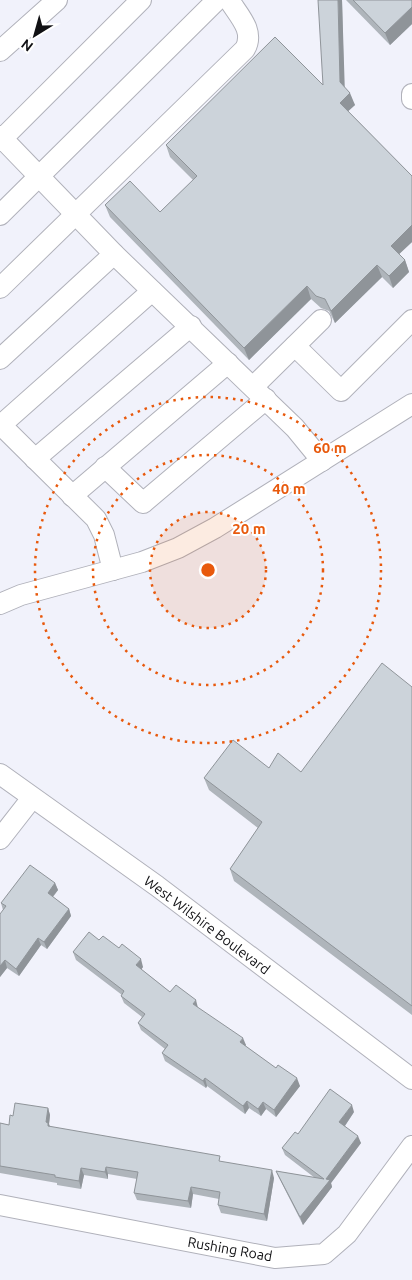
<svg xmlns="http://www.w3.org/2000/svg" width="412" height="1280" font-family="Ubuntu,sans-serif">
<rect width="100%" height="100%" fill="#f1f2fb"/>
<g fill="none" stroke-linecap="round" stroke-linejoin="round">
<g stroke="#b0b1ba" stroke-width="22">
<g id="minor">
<polyline points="0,51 57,0"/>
<polyline points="412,94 412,99"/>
<polyline points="0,136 114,254 295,428 322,461"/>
<polyline points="0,141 141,0"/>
<polyline points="0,215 217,0"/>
<path d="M0 288 245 49C255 31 239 16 229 0"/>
<polyline points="295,346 341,391 412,320"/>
<polyline points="0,359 114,254"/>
<polyline points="253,387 321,320"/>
<polyline points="0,424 96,519 104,535 113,570"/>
<polyline points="1,425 152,291"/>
<polyline points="35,459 191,326"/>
<polyline points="105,467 143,503 266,399"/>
<polyline points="72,496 228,363"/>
<polyline points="0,604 21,595 142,562 178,548 215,528 412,404"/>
<polyline points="0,774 157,886 412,1079"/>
<polyline points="0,839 32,798"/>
<polyline points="0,1205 275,1258 324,1254 347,1234 412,1146"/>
</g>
</g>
<use href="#minor" stroke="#fff" stroke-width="20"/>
</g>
<g fill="#afb5bb">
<polygon points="342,0 344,87 355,105 348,111 412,176 412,242 399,254 405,260 409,272 393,288 382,277 335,323 329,311 321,308 311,299 249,360 110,217 105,205 160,212 193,180 170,157 166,145 323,85"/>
<polygon points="346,0 412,0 412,24 390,45"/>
<polygon points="412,687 412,1015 234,881 230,869 258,828 209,790 204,778 269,768 301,772"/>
<polygon points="55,883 58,890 53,897 69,909 71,916 47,949 41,945 19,976 7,968 0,977 3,910 1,903"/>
<polygon points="99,940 143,967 141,969 170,992 198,1008 246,1045 245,1046 300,1086 276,1117 266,1109 261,1116 249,1108 245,1114 207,1086 206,1088 165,1061 162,1053 165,1049 141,1030 138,1023 142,1017 124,1003 121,996 122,995 76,960 73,952"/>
<polygon points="48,1108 50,1115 49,1124 50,1127 222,1162 274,1178 267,1221 221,1213 218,1205 219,1199 193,1194 191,1208 137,1200 134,1193 137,1179 108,1174 108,1179 84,1175 81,1189 57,1185 57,1183 0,1173 0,1123 9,1125 13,1116"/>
<polygon points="354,1112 345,1126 361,1143 331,1183 332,1187 303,1225 279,1178 276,1171 315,1178 285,1155 282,1148 298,1134"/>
</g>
<g fill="#8f9499">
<polygon points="338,0 342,0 345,95 340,82"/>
<polygon points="412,7 412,24 390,45 385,33"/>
<polygon points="350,93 355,105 344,115 340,103"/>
<polygon points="412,225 412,242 395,258 391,246"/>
<polygon points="405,260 409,272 393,288 389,276"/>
<polygon points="377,265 382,277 335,323 331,311"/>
<polygon points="307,286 311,299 249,360 244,348"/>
<polygon points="55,883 58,890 50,900 48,893"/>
<polygon points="69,909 71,916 47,949 44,942"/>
<polygon points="38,938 41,945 19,976 16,969"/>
<polygon points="141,959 143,967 139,973 136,965"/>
<polygon points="5,960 7,968 0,977 0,966"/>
<polygon points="196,1000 198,1008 193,1004"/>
<polygon points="243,1038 246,1045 243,1050 240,1042"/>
<polygon points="205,1078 207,1086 206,1088 203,1081"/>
<polygon points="297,1078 300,1086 276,1117 274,1110"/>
<polygon points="247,1101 249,1108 245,1114 243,1106"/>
<polygon points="263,1102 266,1109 261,1116 258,1109"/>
<polygon points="352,1105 354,1112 342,1130 339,1122"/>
<polygon points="48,1108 50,1115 49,1124 51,1130 50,1134 46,1122"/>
<polygon points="358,1136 361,1143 331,1183 332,1187 303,1225 300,1217 326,1179"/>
<polygon points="106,1167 108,1174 108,1179 105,1172"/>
<polygon points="81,1168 84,1175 81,1189 79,1181"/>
<polygon points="272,1170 274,1178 267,1221 264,1214"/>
<polygon points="191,1187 193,1194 191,1208 188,1201"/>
</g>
<g fill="#ccd3da" stroke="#8f9499">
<polygon points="318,0 338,0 340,82 350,93 340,103 412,176 412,225 391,246 405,260 389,276 377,265 331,311 325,299 316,296 307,286 244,348 105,205 130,181 160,212 197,176 166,145 275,37 323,85"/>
<polygon points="353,0 412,0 412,7 385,33"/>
<polygon points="382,663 412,687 412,1006 230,869 262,822 204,778 233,740 269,768 278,753 301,772"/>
<polygon points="30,865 55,883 48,893 69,909 44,942 38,938 16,969 5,960 0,966 0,914 6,906 1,903"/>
<polygon points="89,932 99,940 103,936 119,948 122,944 141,959 136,965 170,992 176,985 196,1000 193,1004 243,1038 240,1042 276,1068 278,1065 297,1078 274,1110 263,1102 258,1109 247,1101 243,1106 205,1078 203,1081 162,1053 168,1045 138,1023 145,1014 121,996 124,991 73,952"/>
<polygon points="330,1089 352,1105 339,1122 358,1136 326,1179 330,1180 300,1217 276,1171 324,1179 282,1148 295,1132 298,1134"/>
<polygon points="15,1103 48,1108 46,1122 48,1123 48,1126 220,1156 219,1161 272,1170 264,1214 218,1205 220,1192 191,1187 188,1201 134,1193 138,1172 106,1167 105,1172 81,1168 79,1181 55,1177 55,1175 0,1166 0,1123 9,1125 10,1115 13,1116"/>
</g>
<circle cx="208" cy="570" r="58" fill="#e8590c" fill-opacity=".12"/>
<g fill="none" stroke="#e8590c" stroke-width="2.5" stroke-dasharray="2.5 5">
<circle cx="208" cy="570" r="58"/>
<circle cx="208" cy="570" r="115"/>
<circle cx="208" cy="570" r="173"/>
</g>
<g text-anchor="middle" stroke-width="4" stroke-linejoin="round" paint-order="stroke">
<g font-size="14" fill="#101013" stroke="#fff">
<text transform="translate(207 925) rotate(37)" y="5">West Wilshire Boulevard</text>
<text transform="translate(230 1249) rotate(10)" y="5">Rushing Road</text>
</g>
</g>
<circle cx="208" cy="570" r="8" fill="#e8590c" stroke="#fff" stroke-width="2.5"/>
<g font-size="15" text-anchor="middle" font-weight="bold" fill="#e8590c" stroke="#fff" stroke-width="4" stroke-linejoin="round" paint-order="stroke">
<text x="330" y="453">60 m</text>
<text x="289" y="494">40 m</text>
<text x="249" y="534">20 m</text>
</g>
<g transform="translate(35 35) rotate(217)" stroke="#ffffff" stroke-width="4" paint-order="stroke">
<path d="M0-4L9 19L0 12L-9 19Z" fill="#101013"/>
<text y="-8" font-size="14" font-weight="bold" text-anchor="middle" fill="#101013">N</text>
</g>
</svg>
